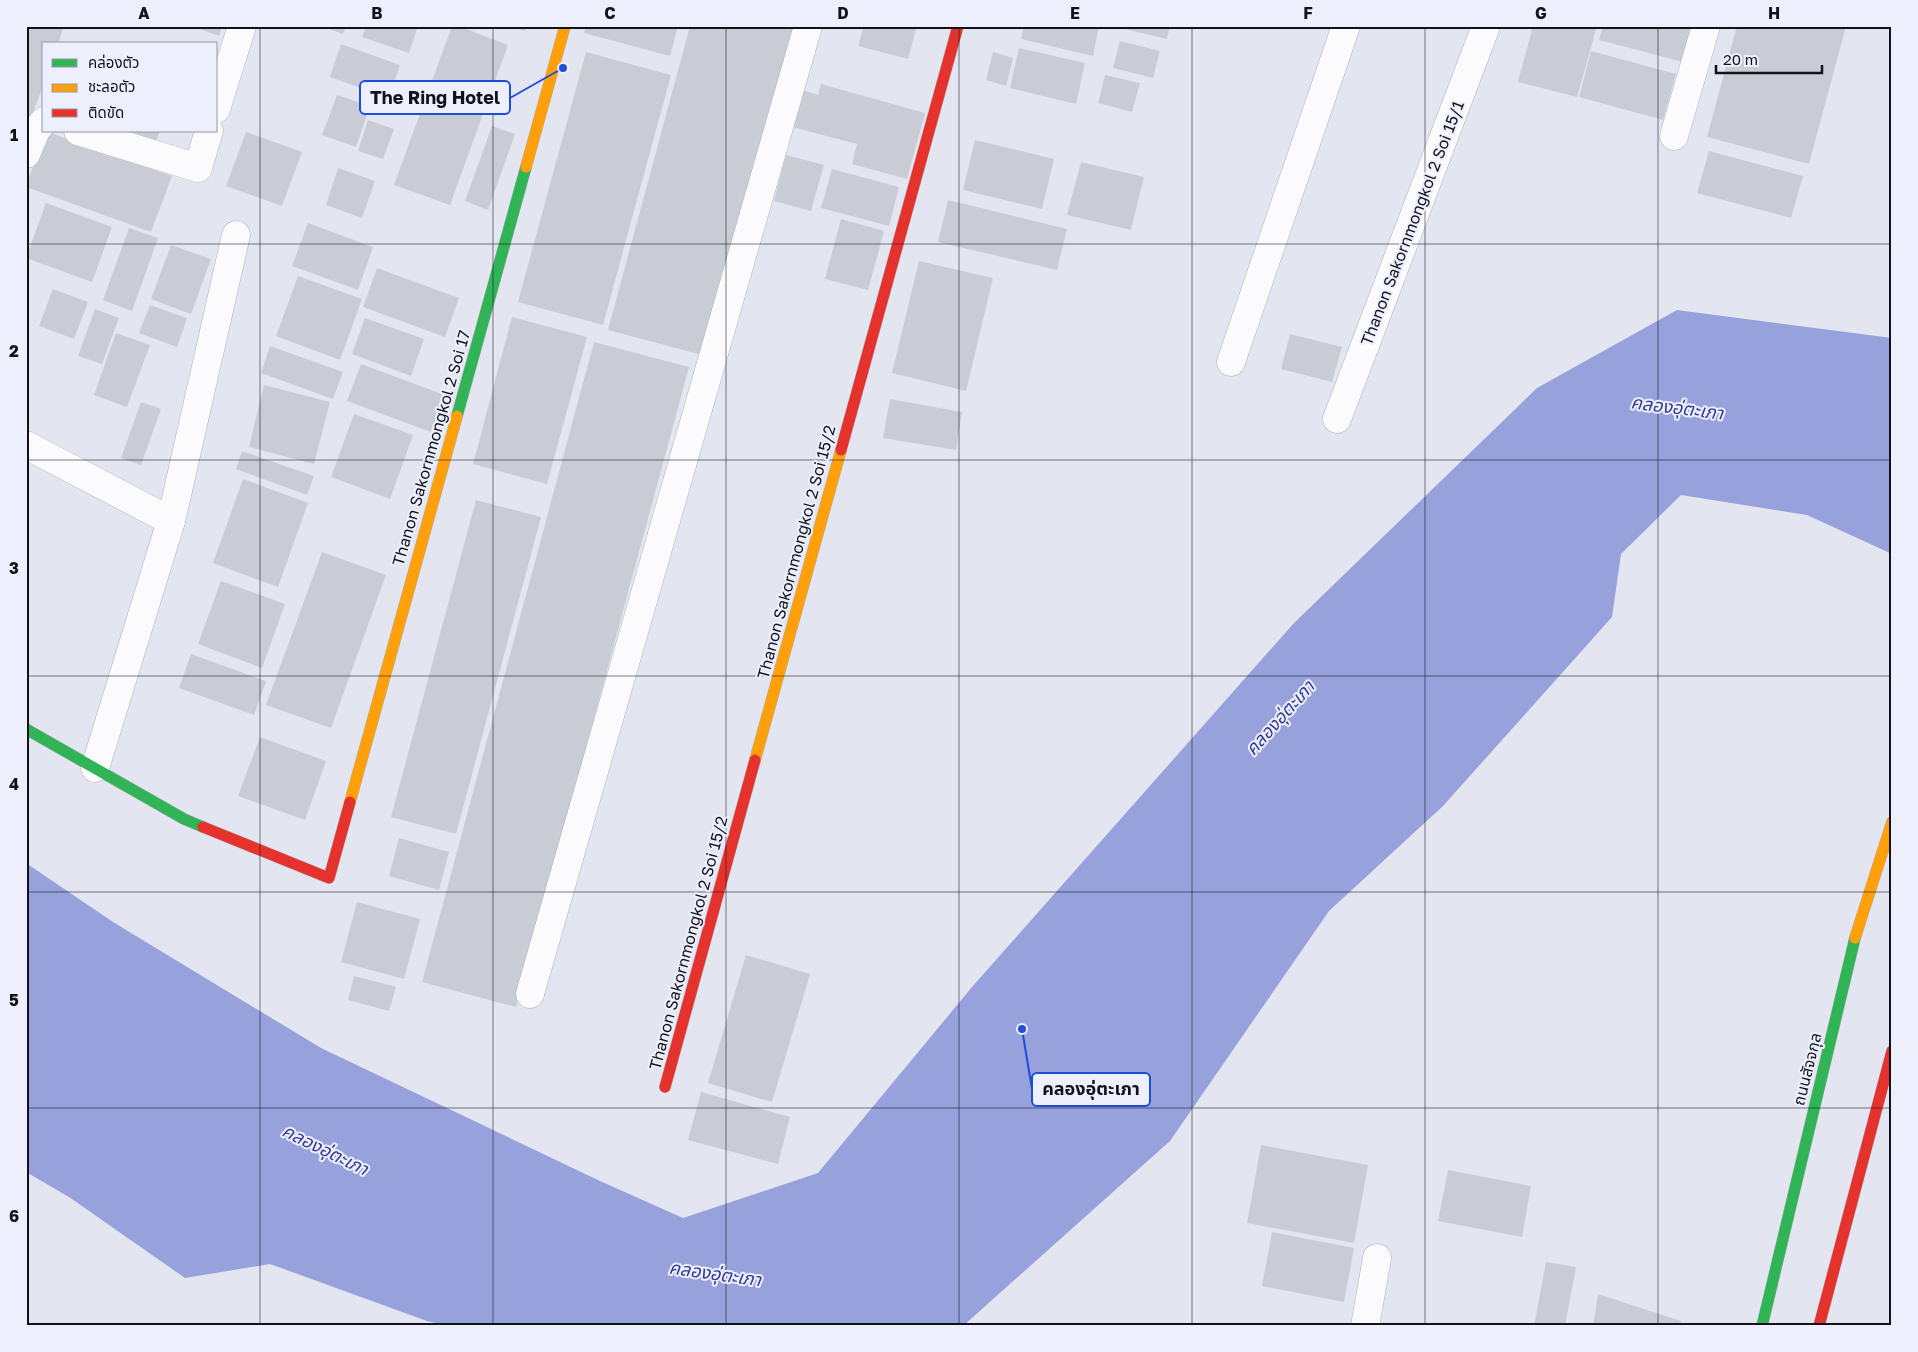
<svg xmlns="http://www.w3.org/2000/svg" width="1918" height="1352" font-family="'Golos Text','Noto Sans Thai',sans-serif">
<rect width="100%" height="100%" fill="#e3e6f1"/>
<polygon fill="#97a1db" points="1677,310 1892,338 1892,554 1807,515 1681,495 1621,554 1612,617 1443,806 1329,911 1170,1141 963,1326 449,1326 427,1321 270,1264 185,1278 69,1197 26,1172 26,863 113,922 321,1048 600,1181 683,1218 818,1173 972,987 1294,623 1537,388"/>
<g fill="#caccd5">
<polygon points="26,26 64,26 58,44 44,44 44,83 26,131"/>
<polygon points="191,26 222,26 219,36"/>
<polygon points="321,26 346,26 343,34"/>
<polygon points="366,26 418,26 409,53 362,37"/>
<polygon points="452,26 458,26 508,45 450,205 394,185"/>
<polygon points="510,26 526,26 525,31"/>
<polygon points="586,26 678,26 670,56 584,33"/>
<polygon points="690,26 794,26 706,356 608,330"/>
<polygon points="864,26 917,26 908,59 858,46"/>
<polygon points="1024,26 1099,26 1093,56 1021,39"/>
<polygon points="1120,26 1170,26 1167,39 1120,28"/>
<polygon points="1533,26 1597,26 1577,97 1518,82"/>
<polygon points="1603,26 1693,26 1683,62 1599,40"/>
<polygon points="1737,26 1846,26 1809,164 1707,137"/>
<polygon points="1120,41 1160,51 1153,78 1113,68"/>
<polygon points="341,44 400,65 389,98 330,77"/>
<polygon points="1019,48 1085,63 1076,104 1010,88"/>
<polygon points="1591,51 1676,74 1663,120 1579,97"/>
<polygon points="586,52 671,75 603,325 518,302"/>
<polygon points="993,52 1013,58 1006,86 986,80"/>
<polygon points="1105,75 1140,83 1132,112 1098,103"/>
<polygon points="821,84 925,113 907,179 852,164 857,144 792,127 802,90 818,95"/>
<polygon points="337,95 370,106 356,147 322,135"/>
<polygon points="368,120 394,129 383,159 358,151"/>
<polygon points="492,126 515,134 488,210 465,201"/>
<polygon points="45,131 172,176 151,232 26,187"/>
<polygon points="124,131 160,131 155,143"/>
<polygon points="246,132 302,152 282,206 226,186"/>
<polygon points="975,140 1054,159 1042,209 963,190"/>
<polygon points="1709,151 1803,176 1791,218 1697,193"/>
<polygon points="786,155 824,165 811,211 774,201"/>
<polygon points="1081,162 1144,177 1131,230 1067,215"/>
<polygon points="338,168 375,181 362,218 326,205"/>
<polygon points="832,169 899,187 889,226 821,208"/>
<polygon points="948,200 1067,229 1057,270 938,242"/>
<polygon points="46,203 112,227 92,282 26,258"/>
<polygon points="841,219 884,231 868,290 825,279"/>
<polygon points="308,223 373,247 358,290 292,266"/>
<polygon points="129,228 158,238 132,311 103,300"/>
<polygon points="171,245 211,259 191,314 151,299"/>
<polygon points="919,261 993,278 966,391 892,373"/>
<polygon points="377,268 459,298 445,337 363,307"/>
<polygon points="298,276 362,299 340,360 276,336"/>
<polygon points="53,289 88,302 74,339 39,326"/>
<polygon points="150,305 187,318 177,347 139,333"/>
<polygon points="95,309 119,318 102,364 78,356"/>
<polygon points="512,317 587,337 547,484 473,464"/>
<polygon points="365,318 424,339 411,376 352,354"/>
<polygon points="116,333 150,345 127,407 94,395"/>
<polygon points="1290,334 1342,347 1332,382 1281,369"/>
<polygon points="594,342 689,367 516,1007 422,982"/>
<polygon points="270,346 343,372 333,399 261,373"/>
<polygon points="361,364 445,395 431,432 347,401"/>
<polygon points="264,385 330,402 314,464 249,447"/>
<polygon points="890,399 962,412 956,450 883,438"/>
<polygon points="141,402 161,409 141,465 121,458"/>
<polygon points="354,414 413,435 390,499 331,477"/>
<polygon points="242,451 314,476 307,495 236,469"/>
<polygon points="243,479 308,503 278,587 213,563"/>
<polygon points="476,500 541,517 456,834 391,817"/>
<polygon points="322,552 386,575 331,728 266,705"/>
<polygon points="221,581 285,604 262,668 198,644"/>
<polygon points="191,654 266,681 254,715 179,688"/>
<polygon points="260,737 326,761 305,820 238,796"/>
<polygon points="399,838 449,852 439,890 389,876"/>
<polygon points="357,902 420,919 404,979 341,962"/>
<polygon points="746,955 810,974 772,1102 708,1083"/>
<polygon points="354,976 396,987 389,1011 348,1000"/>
<polygon points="701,1092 790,1117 778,1164 688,1140"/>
<polygon points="1261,1145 1368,1165 1354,1243 1247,1223"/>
<polygon points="1448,1170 1531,1186 1522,1237 1438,1221"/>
<polygon points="1272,1232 1354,1248 1344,1302 1262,1286"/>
<polygon points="1546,1262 1576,1267 1565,1326 1534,1326"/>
<polygon points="1598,1294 1681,1321 1680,1326 1593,1326"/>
</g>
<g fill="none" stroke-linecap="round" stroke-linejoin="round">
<g stroke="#aeb1b9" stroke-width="29">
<g id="street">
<polyline points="216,109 242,26"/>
<polyline points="78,131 198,168 209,131"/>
<polyline points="1674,136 1706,26"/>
<polyline points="26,154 36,130 44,121"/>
<polyline points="1231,362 1346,26"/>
<polyline points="1337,419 1486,26"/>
<polyline points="26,445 171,521"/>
<polyline points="95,768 171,521 236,235"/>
<polyline points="530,994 808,26"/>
<polyline points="1365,1326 1377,1258"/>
</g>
</g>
<g stroke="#aeb1b9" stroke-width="12">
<g id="fast">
<polyline points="457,416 526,167"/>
<polyline points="26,729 184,819 203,827"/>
<polyline points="1762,1326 1855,938"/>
</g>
</g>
<g stroke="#aeb1b9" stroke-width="12">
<g id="slow">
<polyline points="526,167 565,26"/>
<polyline points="755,760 841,450"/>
<polyline points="350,802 457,416"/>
<polyline points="1855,938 1892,822"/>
</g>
</g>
<g stroke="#aeb1b9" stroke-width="12">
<g id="jam">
<polyline points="841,450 958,26"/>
<polyline points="203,827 329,878 350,802"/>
<polyline points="665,1087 755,760"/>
<polyline points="1819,1326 1892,1051"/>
</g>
</g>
<use href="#street" stroke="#fbfbfd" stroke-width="28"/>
<use href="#fast" stroke="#30b455" stroke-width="11"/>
<use href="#slow" stroke="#ff9f0a" stroke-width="11"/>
<use href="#jam" stroke="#e5322d" stroke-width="11"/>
</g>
<path fill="none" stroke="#12131a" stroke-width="1" stroke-opacity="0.55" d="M260 26V1326M493 26V1326M726 26V1326M959 26V1326M1192 26V1326M1425 26V1326M1658 26V1326M26 244H1892M26 460H1892M26 676H1892M26 892H1892M26 1108H1892"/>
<g text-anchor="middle" stroke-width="4" stroke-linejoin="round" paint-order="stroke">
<g font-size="16" fill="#12131a" stroke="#edf0fc">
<text transform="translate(1412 223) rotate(-69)" y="6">Thanon Sakornmongkol 2 Soi 15/1</text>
<text transform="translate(431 448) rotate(-74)" y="6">Thanon Sakornmongkol 2 Soi 17</text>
<text transform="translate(796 552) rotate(-75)" y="6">Thanon Sakornmongkol 2 Soi 15/2</text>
<text transform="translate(688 943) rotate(-75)" y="6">Thanon Sakornmongkol 2 Soi 15/2</text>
<text transform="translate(1807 1069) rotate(-76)" y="6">ถนนสัจจกุล</text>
</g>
<g font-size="18" font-style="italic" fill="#353894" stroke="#edf0fc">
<text transform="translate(1677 408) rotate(7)" y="6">คลองอุ่ตะเภา</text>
<text transform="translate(1280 718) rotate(-48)" y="6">คลองอุ่ตะเภา</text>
<text transform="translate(325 1150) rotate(26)" y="6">คลองอุ่ตะเภา</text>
<text transform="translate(715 1274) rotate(8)" y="6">คลองอุ่ตะเภา</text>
</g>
</g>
<path fill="none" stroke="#1d4ed8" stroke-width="2" d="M563 68L510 98M1022 1029L1032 1089"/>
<g fill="#1d4ed8" stroke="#edf0fc" stroke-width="2">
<circle cx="563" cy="68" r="5"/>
<circle cx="1022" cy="1029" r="5"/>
</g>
<g fill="#edf0fc" stroke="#1d4ed8" stroke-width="2">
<rect x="360" y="81" width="150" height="33" rx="5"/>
<rect x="1032" y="1073" width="118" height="33" rx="5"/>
</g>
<g font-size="18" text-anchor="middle" font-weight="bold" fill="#12131a">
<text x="435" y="104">The Ring Hotel</text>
<text x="1091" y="1095">คลองอุ่ตะเภา</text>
</g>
<rect width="1918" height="1352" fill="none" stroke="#edf0fc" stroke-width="55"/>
<rect x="42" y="42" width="175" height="90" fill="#edf0fc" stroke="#9598a2"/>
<rect x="52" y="59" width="25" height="8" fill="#30b455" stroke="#9598a2"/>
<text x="88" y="68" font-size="15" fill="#12131a">คล่องตัว</text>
<rect x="52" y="84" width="25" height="8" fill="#ff9f0a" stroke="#9598a2"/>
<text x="88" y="92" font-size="15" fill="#12131a">ชะลอตัว</text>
<rect x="52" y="109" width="25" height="8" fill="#e5322d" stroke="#9598a2"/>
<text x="88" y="118" font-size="15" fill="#12131a">ติดขัด</text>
<path d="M1716 65v8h106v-8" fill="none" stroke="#12131a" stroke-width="2.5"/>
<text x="1723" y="65" font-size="15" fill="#12131a" stroke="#edf0fc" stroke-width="4" paint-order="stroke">20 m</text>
<rect x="28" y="28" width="1862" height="1296" fill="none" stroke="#12131a" stroke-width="2"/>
<g font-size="16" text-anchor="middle" font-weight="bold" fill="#12131a">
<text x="144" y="19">A</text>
<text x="377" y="19">B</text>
<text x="610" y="19">C</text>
<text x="843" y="19">D</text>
<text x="1075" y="19">E</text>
<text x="1308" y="19">F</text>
<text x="1541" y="19">G</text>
<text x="1774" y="19">H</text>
<text x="14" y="141">1</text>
<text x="14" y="357">2</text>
<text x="14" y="574">3</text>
<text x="14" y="790">4</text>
<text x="14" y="1006">5</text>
<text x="14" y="1222">6</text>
</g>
</svg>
